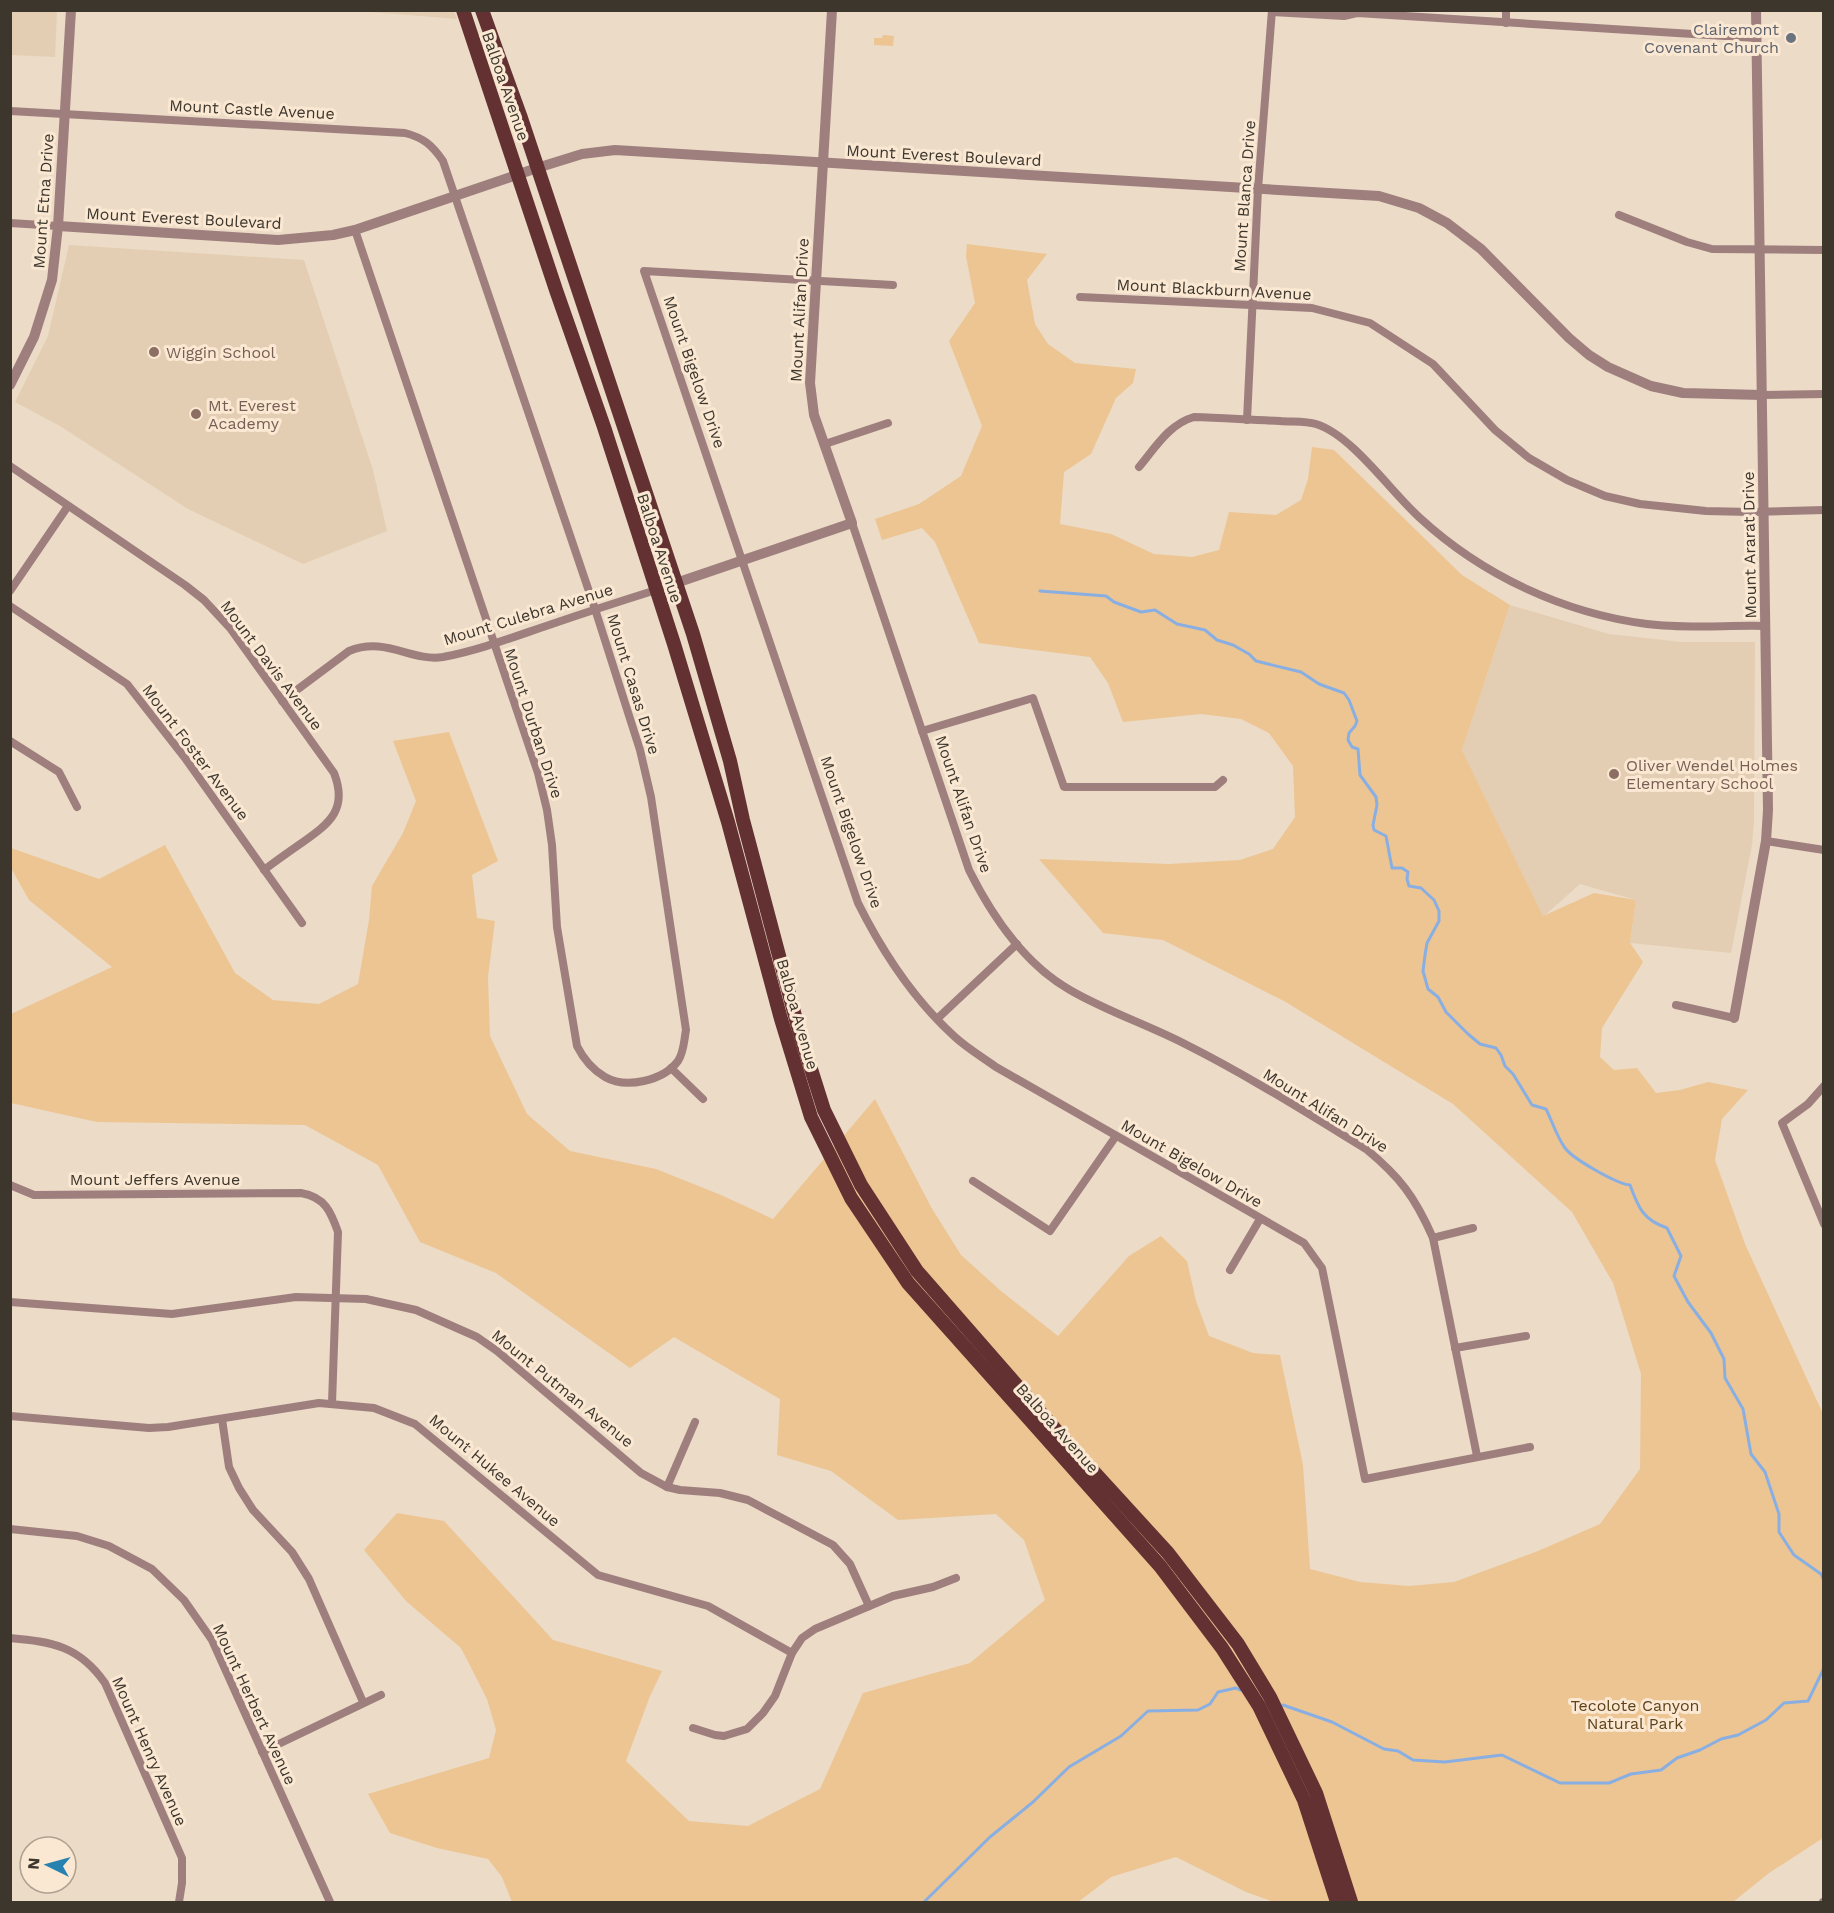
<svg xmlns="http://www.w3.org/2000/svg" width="1834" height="1913" font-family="'Work Sans',sans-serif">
<rect width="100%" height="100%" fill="#ecdbc6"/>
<g fill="#e4ceb3">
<polygon points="11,10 57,11 55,57 11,55"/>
<polygon points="359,11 454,11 457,19"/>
<polygon points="69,245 304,260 373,470 387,531 303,564 188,509 60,426 15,402 48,336"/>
<polygon points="1510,605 1609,634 1682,642 1755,642 1754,821 1752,845 1731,953 1630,943 1636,900 1580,884 1543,917 1462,750"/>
</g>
<g fill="#ecc593">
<polygon points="883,35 894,36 893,46 874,45 874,38 882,38"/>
<polygon points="967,244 1047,254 1027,280 1035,324 1048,344 1075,363 1136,369 1133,383 1116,398 1091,454 1064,472 1060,524 1111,534 1154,554 1192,557 1219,550 1229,512 1276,515 1301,500 1308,479 1312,447 1334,450 1462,575 1510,605 1462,750 1543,916 1594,893 1636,900 1630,943 1643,962 1602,1028 1600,1057 1614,1070 1637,1068 1656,1093 1680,1090 1708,1082 1748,1090 1722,1119 1715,1160 1745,1244 1823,1414 1823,1838 1769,1873 1733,1902 1274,1902 1246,1892 1176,1857 1111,1877 1078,1902 512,1902 502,1877 488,1859 437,1848 390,1833 368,1794 489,1758 496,1730 487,1699 461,1648 406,1601 364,1550 397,1513 444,1521 553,1640 662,1671 650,1696 626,1761 689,1821 748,1826 820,1789 863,1693 970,1663 1045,1600 1024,1540 996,1514 898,1520 831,1471 777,1455 780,1399 674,1337 630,1368 496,1273 420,1242 378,1165 305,1125 97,1122 11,1103 11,1014 112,967 29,900 11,868 11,848 99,879 165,845 235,973 273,1000 319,1004 358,984 369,920 372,886 403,833 416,801 393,741 449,732 498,861 472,875 477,918 495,921 488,977 490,1036 527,1114 570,1151 656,1169 721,1195 773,1219 875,1099 931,1207 961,1255 1001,1291 1058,1336 1129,1256 1161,1236 1187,1261 1196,1301 1209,1336 1253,1353 1280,1355 1303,1465 1310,1569 1360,1582 1409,1586 1454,1582 1538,1551 1600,1524 1640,1469 1641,1374 1613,1283 1572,1212 1453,1104 1284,1001 1163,940 1103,933 1039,859 1169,864 1240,860 1273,849 1295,817 1293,766 1269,733 1241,719 1201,714 1123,722 1108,683 1090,657 979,643 935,542 922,528 882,540 875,519 919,504 961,476 982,426 949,341 975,303 966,256"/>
</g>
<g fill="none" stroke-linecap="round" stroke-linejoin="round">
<g stroke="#89afe2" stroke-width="3">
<path d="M1040 591 1106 596 1114 602 1141 612 1155 610 1177 624 1205 630 1217 640 1233 645 1249 654 1256 661 1301 672 1319 684 1344 693 1349 700 1357 721 1355 726 1349 733 1348 740 1352 747 1358 749 1360 775 1376 797 1377 805 1373 825 1374 830 1386 836 1392 868H1402L1408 872 1407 879 1409 886 1421 888 1434 900 1439 911V921L1427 943 1425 955 1423 971 1428 989 1438 997 1446 1012 1468 1034 1480 1044 1496 1048 1501 1055 1505 1066 1513 1074 1532 1105 1546 1109C1552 1121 1557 1137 1565 1148 1573 1159 1617 1184 1630 1185 1638 1207 1643 1220 1667 1228L1681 1256 1674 1276 1688 1302 1711 1333 1724 1359 1725 1378 1743 1409 1751 1454 1765 1472 1779 1514V1532L1794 1555 1821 1574 1824 1580"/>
<polyline points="1283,1705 1332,1722 1384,1749 1398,1751 1413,1760 1445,1762 1502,1755 1560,1783 1609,1783 1631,1774 1661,1770 1677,1758 1700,1750 1721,1739 1738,1735 1766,1720 1784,1703 1808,1701 1824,1668"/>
<polyline points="924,1902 990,1837 1033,1802 1069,1767 1121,1736 1148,1711 1198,1710 1210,1704 1218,1692 1236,1688 1240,1690"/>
</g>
<g stroke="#9e7f7e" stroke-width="8">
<polyline points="1272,12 1344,16 1357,13 1757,38"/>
<polyline points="1506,23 1506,10"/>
<path d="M10 111 405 133C424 138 432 145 443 161L595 609 640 750 651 797 686 1030C684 1040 684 1052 678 1061 663 1081 626 1089 605 1077 593 1070 583 1058 577 1046L557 927 552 845 547 810 538 773 355 230"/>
<polyline points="1619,215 1687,242 1712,249 1824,250"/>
<polyline points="10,223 58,226"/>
<path d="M893 285 644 271 858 903C883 953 913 999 955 1037 967 1048 982 1057 996 1067L1304 1243 1322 1268 1365 1479 1530 1447"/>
<polyline points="1080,297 1312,308 1370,323 1433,364 1495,430 1529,458 1567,480 1605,496 1640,504 1706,511 1750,512 1824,510"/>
<polyline points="1762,395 1824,394"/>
<polyline points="1247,420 1258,189 1272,10"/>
<polyline points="825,444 888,423"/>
<path d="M10 466 185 585 204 600 230 628 334 773C348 809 330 823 303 842 290 851 277 860 264 870"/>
<path d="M1139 467C1155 448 1169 424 1194 417 1223 418 1252 420 1280 421 1292 422 1306 421 1316 424 1352 435 1391 492 1420 518 1482 575 1563 613 1647 624 1686 629 1726 625 1765 626"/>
<path d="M852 523 969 870C992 916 1024 964 1070 990 1106 1011 1148 1025 1185 1044 1247 1075 1307 1113 1366 1149 1400 1177 1415 1197 1433 1238L1477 1456"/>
<polyline points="10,591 68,506"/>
<polyline points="10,606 127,684 185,758 302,923"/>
<path d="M282 701 349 651C386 636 411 662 443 657 480 650 516 636 552 624 587 612 621 601 656 590"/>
<polyline points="922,731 1033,698 1064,787 1215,787 1223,780"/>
<polyline points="10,741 59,772 77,807"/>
<polyline points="1766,841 1824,850"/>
<polyline points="1676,1005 1734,1018"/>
<polyline points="937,1019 1017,944"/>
<polyline points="671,1068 703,1099"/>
<polyline points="1824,1086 1808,1104 1782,1123 1824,1224"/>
<polyline points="973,1181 1050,1231 1116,1136"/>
<path d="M10 1185 34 1195 301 1193C325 1197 331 1212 338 1232L332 1403"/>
<polyline points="1433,1238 1473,1228"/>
<polyline points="1230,1270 1260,1219"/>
<polyline points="10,1302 172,1314 296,1297 366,1299 416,1310 477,1337 497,1351 641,1473 667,1487 680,1490 720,1493 748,1500 833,1545 850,1564 869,1606"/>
<polyline points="1455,1348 1526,1336"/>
<polyline points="10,1416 149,1428 168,1427 319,1403 374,1408 415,1424 598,1575 708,1606 792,1653"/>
<polyline points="222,1419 229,1467 239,1488 253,1510 292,1552 309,1579 363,1702"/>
<polyline points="667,1487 695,1422"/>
<polyline points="10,1529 77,1536 109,1546 152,1569 184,1600 212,1640 330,1902"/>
<path d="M10 1638C53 1642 79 1646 105 1683L182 1858V1883L179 1902"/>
<polyline points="693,1728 715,1735 724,1736 747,1729 763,1713 775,1696 792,1653 802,1638 815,1629 893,1596 933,1587 956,1578"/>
<polyline points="262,1752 381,1695"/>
<polyline points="1823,1902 1824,1902"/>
</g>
<g stroke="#9e7f7e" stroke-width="10">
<polyline points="58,226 278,240 333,235 355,230 537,168 582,154 615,150 1379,196 1419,208 1447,223 1481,249 1569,338 1589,355 1608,367 1651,386 1683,393 1762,395"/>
<polyline points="10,385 34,337 52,280 58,226 71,10"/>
<polyline points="676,583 852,523 814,415 810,383 832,10"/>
<polyline points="1734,1018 1766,841 1768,810 1756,10"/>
</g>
<g stroke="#633132" stroke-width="14">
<polyline points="463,10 556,290 604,427 674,644 728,822 781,1019 811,1117 851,1198 908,1283 1160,1566 1222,1648 1259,1706 1304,1800 1337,1902"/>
<polyline points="482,10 521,118 693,634 730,761 743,820 799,1031 824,1110 861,1185 917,1271 1062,1437 1168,1553 1238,1644 1270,1697 1316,1793 1351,1902"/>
</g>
</g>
<circle fill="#6b7280" stroke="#fae8d3" stroke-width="2" cx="1791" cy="38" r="6"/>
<g fill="#8d6e63" stroke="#fae8d3" stroke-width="2">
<circle cx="154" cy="352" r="6"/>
<circle cx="196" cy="414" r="6"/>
<circle cx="1614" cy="774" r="6"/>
</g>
<g text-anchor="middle" stroke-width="6" stroke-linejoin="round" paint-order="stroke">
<g font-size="16" fill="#5b616d" stroke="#fae8d3" text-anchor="end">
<text x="1779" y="35">Clairemont<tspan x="1779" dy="18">Covenant Church</tspan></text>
</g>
<g font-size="16" fill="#3c362d" stroke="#fae8d3">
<text transform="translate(506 86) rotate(71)" y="6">Balboa Avenue</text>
<text transform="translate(252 109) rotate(3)" y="6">Mount Castle Avenue</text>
<text transform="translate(944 155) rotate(3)" y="6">Mount Everest Boulevard</text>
<text transform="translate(1244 196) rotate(-86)" y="6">Mount Blanca Drive</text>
<text transform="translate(43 201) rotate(-86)" y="6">Mount Etna Drive</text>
<text transform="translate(184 218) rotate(3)" y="6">Mount Everest Boulevard</text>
<text transform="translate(1214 289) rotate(3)" y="6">Mount Blackburn Avenue</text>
<text transform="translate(799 310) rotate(-87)" y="6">Mount Alifan Drive</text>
<text transform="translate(695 372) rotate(71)" y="6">Mount Bigelow Drive</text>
<text transform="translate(1749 545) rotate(-91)" y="6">Mount Ararat Drive</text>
<text transform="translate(660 548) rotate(72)" y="6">Balboa Avenue</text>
<text transform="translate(528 614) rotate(-17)" y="6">Mount Culebra Avenue</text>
<text transform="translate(272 665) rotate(53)" y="6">Mount Davis Avenue</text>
<text transform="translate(634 684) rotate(73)" y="6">Mount Casas Drive</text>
<text transform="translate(534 723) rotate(72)" y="6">Mount Durban Drive</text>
<text transform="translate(196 752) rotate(53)" y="6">Mount Foster Avenue</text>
<text transform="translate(964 804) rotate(71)" y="6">Mount Alifan Drive</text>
<text transform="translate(852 832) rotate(71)" y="6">Mount Bigelow Drive</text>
<text transform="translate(798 1014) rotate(74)" y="6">Balboa Avenue</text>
<text transform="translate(1326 1110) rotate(32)" y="6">Mount Alifan Drive</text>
<text transform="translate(1192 1163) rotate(30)" y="6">Mount Bigelow Drive</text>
<text x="155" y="1185">Mount Jeffers Avenue</text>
<text transform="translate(563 1388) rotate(39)" y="6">Mount Putman Avenue</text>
<text transform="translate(1058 1428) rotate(48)" y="6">Balboa Avenue</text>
<text transform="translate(495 1470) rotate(40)" y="6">Mount Hukee Avenue</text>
<text transform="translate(255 1704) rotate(65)" y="6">Mount Herbert Avenue</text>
<text transform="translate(150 1751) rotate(66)" y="6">Mount Henry Avenue</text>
</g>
<g font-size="16" fill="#785e54" stroke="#fae8d3" text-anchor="start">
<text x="166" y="358">Wiggin School</text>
<text x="208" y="411">Mt. Everest<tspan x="208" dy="18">Academy</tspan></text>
<text x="1626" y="771">Oliver Wendel Holmes<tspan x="1626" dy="18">Elementary School</tspan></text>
</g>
<g font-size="16" fill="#5f4219" stroke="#fae8d3">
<text x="1635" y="1711">Tecolote Canyon<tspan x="1635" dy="18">Natural Park</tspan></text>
</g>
</g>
<rect width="1834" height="1913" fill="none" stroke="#3c362d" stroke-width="24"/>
<g transform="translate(48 1865) rotate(275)"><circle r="28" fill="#fae8d3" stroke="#aea191" stroke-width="1.5"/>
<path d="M0-4.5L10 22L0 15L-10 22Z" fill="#2782b0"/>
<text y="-9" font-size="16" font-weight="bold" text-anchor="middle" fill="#3c362d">N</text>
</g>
</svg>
